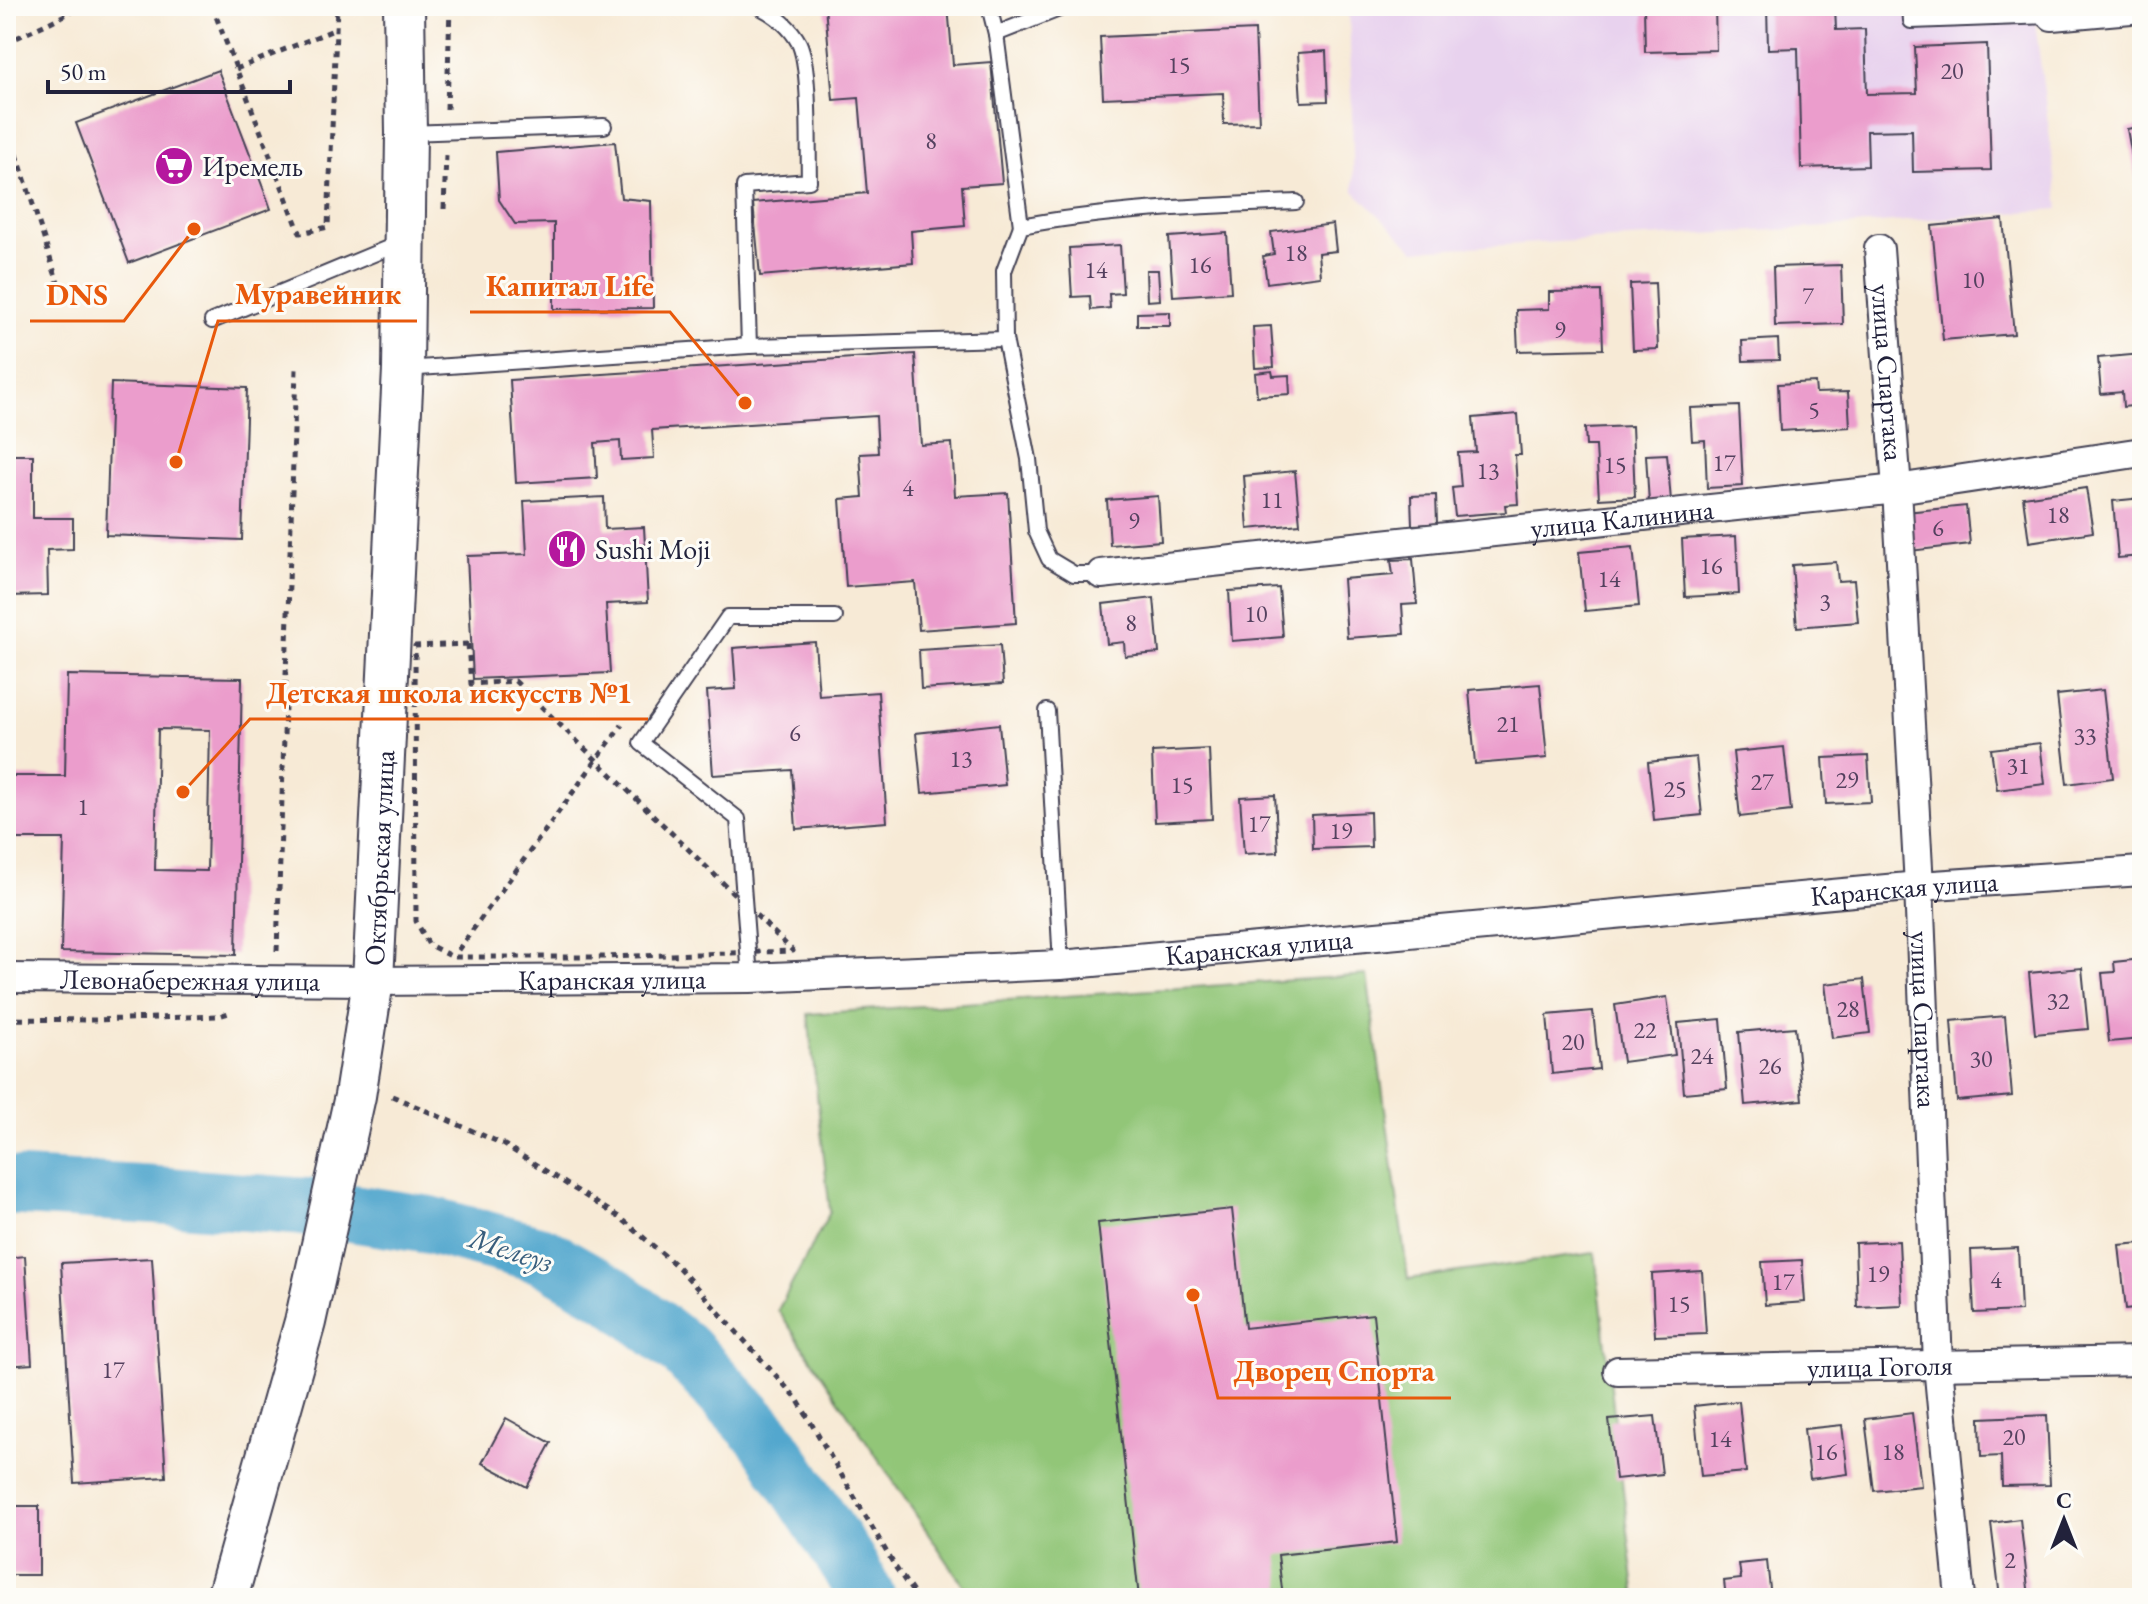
<svg xmlns="http://www.w3.org/2000/svg" width="2148" height="1604" font-family="'EB Garamond',serif">
<rect width="100%" height="100%" fill="#fdfcf7"/>
<filter id="ink" filterUnits="userSpaceOnUse"><feTurbulence type="fractalNoise" baseFrequency=".0125" numOctaves="2"/><feDisplacementMap in="SourceGraphic" scale="16" xChannelSelector="R" yChannelSelector="G"/><feConvolveMatrix kernelMatrix="1 2 1 2 8 2 1 2 1" color-interpolation-filters="sRGB"/></filter>
<filter id="wash" filterUnits="userSpaceOnUse"><feTurbulence type="fractalNoise" baseFrequency=".006" numOctaves="4" result="noise"/><feDisplacementMap in="SourceGraphic" scale="32" xChannelSelector="R" yChannelSelector="G"/><feGaussianBlur stdDeviation="1.8" result="paint"/><feColorMatrix in="noise" values="0 0 0 0 0 0 0 0 0 0 0 0 0 0 0 0 0 1.4 0 .05"/><feComposite in="paint" operator="in"/></filter>
<g filter="url(#wash)">
<rect width="100%" height="100%" fill="#f7ead6"/>
<polygon fill="#e8d2ee" points="1349,6 2033,6 2059,209 1829,227 1414,250 1354,191"/>
<polygon fill="#92c678" stroke="#5a745a" stroke-width="2" points="1367,975 1408,1279 1595,1253 1636,1598 972,1598 778,1310 830,1212 808,1014"/>
<g fill="none" stroke-linecap="round" stroke-linejoin="round">
<polyline stroke="#52a7ce" stroke-width="58" points="6,1186 156,1195 319,1208 430,1225 542,1255 614,1296 683,1349 765,1437 846,1560 867,1598"/>
</g>
<g id="blocks">
<g fill="#eb9dcc" fill-rule="evenodd">
<polygon points="825,6 948,6 953,65 991,62 1002,183 962,186 965,226 911,231 913,263 760,276 753,203 867,193 859,98 833,100"/>
<polygon points="1644,6 1715,6 1716,50 1645,52"/>
<polygon points="1767,6 1835,6 1836,30 1865,29 1867,94 1917,93 1915,47 1987,44 1991,170 1913,172 1912,130 1867,131 1868,166 1801,168 1798,48 1768,49"/>
<polygon points="1255,30 1259,123 1224,124 1223,93 1103,98 1100,37"/>
<polygon points="1326,51 1328,101 1301,102 1298,53"/>
<polygon points="218,70 271,209 129,263 76,123"/>
<polygon points="2142,126 2142,177 2136,178 2127,129"/>
<polygon points="615,142 621,198 651,201 653,308 554,309 554,223 515,224 499,200 496,152"/>
<polygon points="2003,219 2014,334 1943,340 1932,226"/>
<polygon points="1333,224 1336,251 1318,253 1320,276 1267,283 1263,256 1274,254 1271,232"/>
<polygon points="1227,233 1231,292 1173,296 1169,237"/>
<polygon points="1120,245 1123,293 1109,294 1110,308 1091,310 1090,296 1072,297 1069,248"/>
<polygon points="1841,265 1843,324 1775,326 1773,267"/>
<polygon points="1146,270 1158,270 1160,300 1147,301"/>
<polygon points="1655,283 1658,349 1633,350 1630,284"/>
<polygon points="1601,291 1603,349 1518,351 1516,310 1549,309 1549,292"/>
<polygon points="1170,312 1170,326 1137,326 1137,313"/>
<polygon points="1271,326 1274,367 1255,368 1253,327"/>
<polygon points="1778,339 1779,360 1743,361 1742,341"/>
<polygon points="915,354 921,445 952,443 955,496 1008,493 1016,623 919,630 915,582 846,587 840,499 863,497 860,454 878,453 876,416 652,430 654,458 621,460 620,441 595,443 597,478 516,483 510,380"/>
<polygon points="2142,354 2142,405 2123,407 2122,392 2101,394 2098,358"/>
<polygon points="1272,371 1273,376 1289,375 1290,394 1257,396 1255,373"/>
<polygon points="1815,382 1816,393 1848,392 1850,427 1780,431 1778,384"/>
<polygon points="111,383 247,388 242,540 106,535"/>
<polygon points="1739,406 1743,486 1707,488 1705,440 1692,441 1690,408"/>
<polygon points="1518,414 1521,455 1515,455 1518,504 1505,505 1506,512 1455,516 1452,488 1461,487 1458,453 1476,452 1473,418"/>
<polygon points="1632,426 1635,497 1599,499 1596,446 1586,446 1585,428"/>
<polygon points="1667,454 1671,501 1649,503 1646,455"/>
<polygon points="6,455 33,455 33,518 73,518 73,549 47,550 48,595 6,596"/>
<polygon points="1295,471 1300,524 1248,529 1244,476"/>
<polygon points="2086,488 2093,532 2029,542 2023,497"/>
<polygon points="1436,495 1437,524 1412,525 1411,496"/>
<polygon points="1158,496 1161,541 1110,545 1107,500"/>
<polygon points="604,497 605,529 644,527 648,602 606,604 610,673 473,679 467,556 527,554 524,501"/>
<polygon points="2142,498 2142,556 2118,558 2113,501"/>
<polygon points="1966,506 1970,544 1910,551 1906,512"/>
<polygon points="1736,536 1739,594 1685,597 1682,539"/>
<polygon points="1633,547 1639,606 1585,611 1579,552"/>
<polygon points="1413,559 1417,604 1402,605 1404,634 1347,638 1343,579 1393,575 1391,560"/>
<polygon points="1836,562 1838,581 1854,580 1858,622 1797,627 1792,565"/>
<polygon points="1279,588 1283,637 1232,641 1229,591"/>
<polygon points="1154,598 1159,653 1125,656 1124,642 1107,644 1103,604"/>
<polygon points="815,642 819,696 878,692 887,822 796,829 792,770 713,775 707,691 736,689 733,648"/>
<polygon points="1000,645 1003,684 921,689 919,650"/>
<path d="M67 675 242 678 236 955 61 952 64 839H9V776H65ZM158 729 210 730 207 871 155 870Z"/>
<polygon points="1540,684 1547,758 1475,764 1469,690"/>
<polygon points="2103,690 2113,778 2067,784 2057,695"/>
<polygon points="999,724 1005,785 922,793 916,733"/>
<polygon points="2040,743 2045,784 1997,790 1991,749"/>
<polygon points="1784,747 1791,811 1740,817 1733,752"/>
<polygon points="1209,749 1212,819 1155,822 1152,752"/>
<polygon points="1868,756 1871,802 1826,804 1823,758"/>
<polygon points="1696,757 1702,815 1654,820 1648,762"/>
<polygon points="1275,795 1278,852 1244,854 1240,797"/>
<polygon points="1370,812 1371,847 1313,849 1312,815"/>
<polygon points="2142,959 2142,1039 2109,1042 2102,973 2115,972 2114,962"/>
<polygon points="2082,968 2088,1029 2035,1034 2029,973"/>
<polygon points="1864,979 1870,1033 1832,1038 1825,984"/>
<polygon points="1667,997 1675,1055 1623,1062 1615,1005"/>
<polygon points="1593,1011 1599,1069 1552,1074 1547,1015"/>
<polygon points="2005,1016 2012,1096 1957,1101 1951,1021"/>
<polygon points="1721,1019 1727,1089 1684,1093 1678,1023"/>
<polygon points="1795,1027 1802,1100 1745,1105 1739,1032"/>
<polygon points="1232,1209 1245,1328 1373,1314 1397,1542 1278,1555 1283,1598 1139,1598 1098,1223"/>
<polygon points="1899,1241 1902,1305 1857,1307 1855,1243"/>
<polygon points="2142,1243 2142,1307 2126,1309 2119,1245"/>
<polygon points="2018,1248 2021,1311 1974,1313 1971,1250"/>
<polygon points="25,1256 32,1364 6,1366 6,1258"/>
<polygon points="152,1258 166,1477 74,1483 61,1263"/>
<polygon points="1802,1260 1805,1302 1765,1305 1762,1262"/>
<polygon points="1702,1271 1706,1334 1655,1336 1652,1274"/>
<polygon points="1739,1401 1746,1472 1701,1476 1694,1406"/>
<polygon points="1912,1413 1921,1486 1874,1491 1865,1419"/>
<polygon points="2047,1415 2050,1485 2002,1486 2001,1456 1981,1457 1980,1418"/>
<polygon points="1655,1416 1662,1474 1616,1479 1609,1420"/>
<polygon points="506,1418 551,1443 527,1487 482,1463"/>
<polygon points="1842,1425 1848,1474 1810,1479 1804,1429"/>
<rect x="6" y="1506" width="33" height="69"/>
<polygon points="2020,1519 2029,1597 2000,1598 1991,1523"/>
<polygon points="1767,1561 1771,1598 1726,1598 1724,1581 1741,1579 1739,1564"/>
</g>
</g>
</g>
<g filter="url(#ink)">
<use href="#blocks" fill-opacity="0" stroke="#424052" stroke-width="2"/>
<g fill="none" stroke-linecap="round" stroke-linejoin="round">
<g stroke="#424052" stroke-width="18">
<g id="lane">
<polyline points="989,6 996,34 1067,6"/>
<polyline points="1910,6 1911,21 2052,16"/>
<polyline points="996,34 1021,226"/>
<polyline points="408,133 604,126"/>
<polyline points="212,321 400,243"/>
<polyline points="1005,339 1029,459 1036,531 1049,559 1074,574 1101,574"/>
<path d="M749 346 744 186 809 181C808 150 811 68 799 43 790 26 776 15 758 6"/>
<path d="M404 369 749 346 1005 339 1004 271 1021 226C1112 209 1204 206 1296 202"/>
<polyline points="1047,711 1061,965"/>
<polyline points="750,978 738,819 641,743 728,617 835,617"/>
</g>
</g>
<g stroke="#424052" stroke-width="32">
<g id="street">
<polyline points="2052,16 2142,8"/>
<path id="s1" d="M1879 249 1897 489 1919 886 1938 1365 1960 1598"/>
<path id="s2" d="M1101 574 1897 489 2142 452"/>
<path id="s3" d="M6 978 373 981 750 978 1061 965 1919 886 2142 871"/>
<path id="s4" d="M1618 1371 2142 1361"/>
</g>
</g>
<g stroke="#424052" stroke-width="44">
<g id="secondary">
<path id="s5" d="M227 1598 305 1322 355 1096 373 981 403 369 406 133 404 6"/>
</g>
</g>
<g stroke="#424052" stroke-width="5" stroke-dasharray="6 6" stroke-linecap="butt">
<polyline points="212,6 300,233 328,227 337,6"/>
<polyline points="6,43 84,6"/>
<polyline points="236,69 336,29"/>
<polyline points="447,109 450,6"/>
<polyline points="6,120 58,283"/>
<polyline points="444,209 446,155"/>
<polygon points="468,644 471,684 515,681 793,951 604,957 453,957 429,945 416,921 415,646"/>
<polyline points="458,950 622,725"/>
<polyline points="277,951 296,369"/>
<polyline points="6,1019 93,1020 219,1016 232,1012"/>
<polyline points="392,1096 503,1144 622,1219 679,1268 797,1399 896,1568 917,1598"/>
</g>
<use href="#lane" stroke="#fff" stroke-width="14"/>
<use href="#street" stroke="#fff" stroke-width="28"/>
<use href="#secondary" stroke="#fff" stroke-width="40"/>
</g>
</g>
<defs>
<g id="supermarket-disc" transform="scale(2)"><circle r="9.5" fill="#b5179e" stroke="#fdfcf7"/><path d="M-6-5.5h2.5l.6 2H6L4.5 2H-2.5L-4.4-4H-6ZM-1.5 3.2a1.3 1.3 0 1 0 .1 0ZM3 3.2a1.3 1.3 0 1 0 .1 0Z" fill="#fff"/></g>
<g id="restaurant-disc" transform="scale(2)"><circle r="9.5" fill="#b5179e" stroke="#fdfcf7"/><path d="M-5-6h1v4h1v-4h1v4h1v-4h1v5L-1.5 .5V6h-2V.5L-5-1ZM5-6V6H3V1.5H1.5Q1.5-4 5-6Z" fill="#fff"/></g>
</defs>
<g fill-rule="evenodd">
<use href="#supermarket-disc" x="174" y="166"/>
<use href="#restaurant-disc" x="567" y="549"/>
</g>
<g text-anchor="middle" stroke-width="6" stroke-linejoin="round" paint-order="stroke">
<g font-size="24" fill="#54415f">
<text x="1179" y="73">15</text>
<text x="1952" y="79">20</text>
<text x="931" y="149">8</text>
<text x="1296" y="261">18</text>
<text x="1200" y="273">16</text>
<text x="1096" y="278">14</text>
<text x="1973" y="288">10</text>
<text x="1808" y="304">7</text>
<text x="1560" y="338">9</text>
<text x="1814" y="418">5</text>
<text x="1724" y="471">17</text>
<text x="1615" y="473">15</text>
<text x="1488" y="479">13</text>
<text x="908" y="496">4</text>
<text x="1272" y="508">11</text>
<text x="2058" y="523">18</text>
<text x="1134" y="529">9</text>
<text x="1938" y="536">6</text>
<text x="1711" y="574">16</text>
<text x="1609" y="587">14</text>
<text x="1825" y="610">3</text>
<text x="1256" y="622">10</text>
<text x="1131" y="631">8</text>
<text x="1508" y="732">21</text>
<text x="795" y="741">6</text>
<text x="2085" y="744">33</text>
<text x="961" y="767">13</text>
<text x="2018" y="774">31</text>
<text x="1847" y="788">29</text>
<text x="1762" y="790">27</text>
<text x="1182" y="793">15</text>
<text x="1675" y="797">25</text>
<text x="83" y="815">1</text>
<text x="1259" y="832">17</text>
<text x="1341" y="839">19</text>
<text x="2058" y="1009">32</text>
<text x="1848" y="1017">28</text>
<text x="1645" y="1038">22</text>
<text x="1573" y="1050">20</text>
<text x="1702" y="1064">24</text>
<text x="1981" y="1067">30</text>
<text x="1770" y="1074">26</text>
<text x="1878" y="1282">19</text>
<text x="1996" y="1288">4</text>
<text x="1783" y="1290">17</text>
<text x="1679" y="1312">15</text>
<text x="113" y="1378">17</text>
<text x="2014" y="1445">20</text>
<text x="1720" y="1447">14</text>
<text x="1826" y="1460">16</text>
<text x="1893" y="1460">18</text>
<text x="2010" y="1568">2</text>
</g>
<g font-size="28" fill="#22223b" stroke="#fdfcf7" text-anchor="start">
<text x="202" y="176">Иремель</text>
<text x="595" y="559">Sushi Moji</text>
</g>
<g font-size="28" fill="#22223b" stroke="#fdfcf7">
<text dy="10" stroke="none"><textPath href="#s1" startOffset="124">улица Спартака</textPath></text>
<text dy="10" stroke="none"><textPath href="#s2" startOffset="524">улица Калинина</textPath></text>
<text dy="10" stroke="none"><textPath href="#s5" startOffset="758">Октябрьская улица</textPath></text>
<text dy="10" stroke="none"><textPath href="#s3" startOffset="1902">Каранская улица</textPath></text>
<text dy="10" stroke="none"><textPath href="#s3" startOffset="1254">Каранская улица</textPath></text>
<text dy="10" stroke="none"><textPath href="#s3" startOffset="184">Левонабережная улица</textPath></text>
<text dy="10" stroke="none"><textPath href="#s3" startOffset="606">Каранская улица</textPath></text>
<text dy="10" stroke="none"><textPath href="#s1" startOffset="772">улица Спартака</textPath></text>
<text dy="10" stroke="none"><textPath href="#s4" startOffset="262">улица Гоголя</textPath></text>
</g>
<g font-size="30" font-style="italic" fill="#385e7d" stroke="#fdfcf7">
<text transform="translate(511 1250) rotate(18)" y="10">Мелеуз</text>
</g>
</g>
<path fill="none" stroke="#e8590c" stroke-width="3" d="M745 403L670 312H470M176 462L218 321H417M194 229L124 321H30M183 792L250 719H648M1193 1295L1218 1398H1451"/>
<g fill="#e8590c" stroke="#fdfcf7" stroke-width="3">
<circle cx="745" cy="403" r="8"/>
<circle cx="176" cy="462" r="8"/>
<circle cx="194" cy="229" r="8"/>
<circle cx="183" cy="792" r="8"/>
<circle cx="1193" cy="1295" r="8"/>
</g>
<g font-size="30" text-anchor="middle" font-weight="bold" fill="#e8590c" stroke="#fdfcf7" stroke-width="6" stroke-linejoin="round" paint-order="stroke">
<text x="570" y="296">Капитал Life</text>
<text x="318" y="304">Муравейник</text>
<text x="77" y="305">DNS</text>
<text x="449" y="703">Детская школа искусств №1</text>
<text x="1334" y="1381">Дворец Спорта</text>
</g>
<rect width="2148" height="1604" fill="none" stroke="#fdfcf7" stroke-width="32"/>
<g transform="translate(2064 1520)" stroke="#fdfcf7" stroke-width="6" paint-order="stroke">
<path d="M0-6L14 30L0 20L-14 30Z" fill="#22223b"/>
<text y="-12" font-size="22" font-weight="bold" text-anchor="middle" fill="#22223b">С</text>
</g>
<path d="M48 80v12h242v-12" fill="none" stroke="#22223b" stroke-width="4"/>
<text x="60" y="80" font-size="24" fill="#22223b" stroke="#fdfcf7" stroke-width="6" paint-order="stroke">50 m</text>
</svg>
